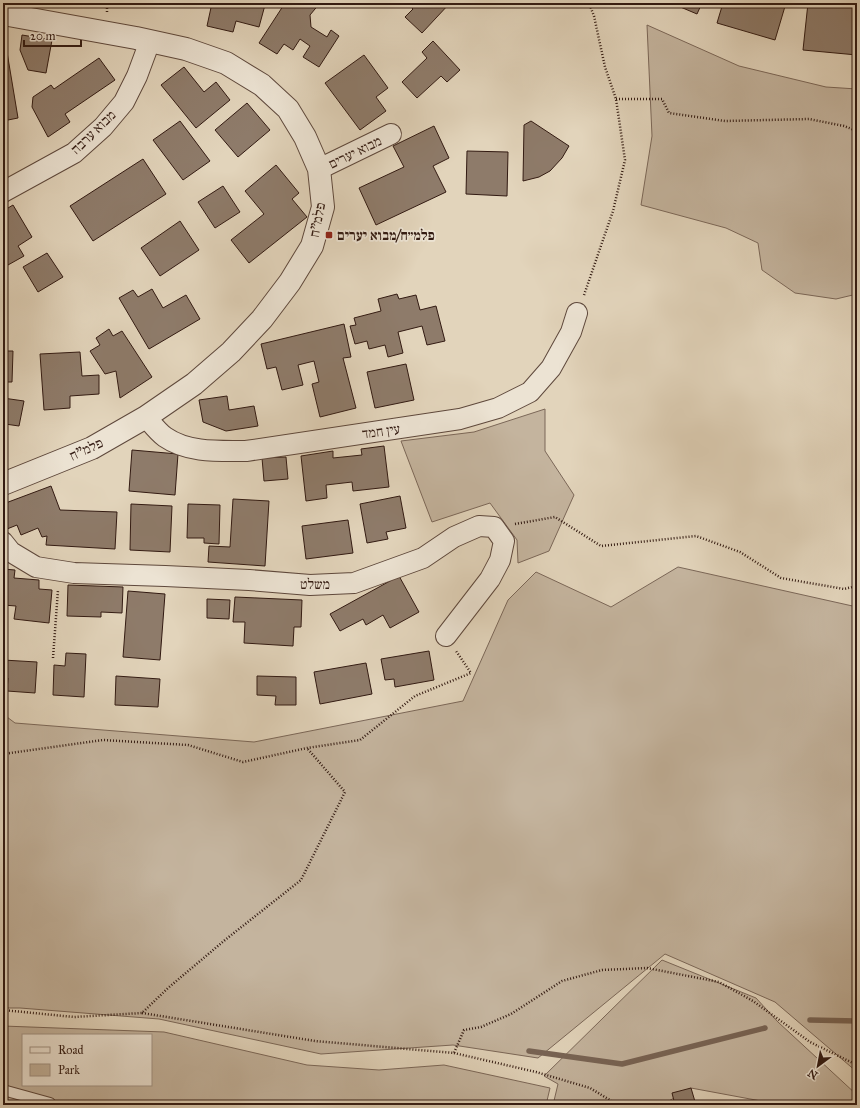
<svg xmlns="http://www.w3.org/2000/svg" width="860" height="1108" font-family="'IM FELL Great Primer','Frank Ruhl Libre',serif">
<rect width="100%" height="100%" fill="#e2d4bb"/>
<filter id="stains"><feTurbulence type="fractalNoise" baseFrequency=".005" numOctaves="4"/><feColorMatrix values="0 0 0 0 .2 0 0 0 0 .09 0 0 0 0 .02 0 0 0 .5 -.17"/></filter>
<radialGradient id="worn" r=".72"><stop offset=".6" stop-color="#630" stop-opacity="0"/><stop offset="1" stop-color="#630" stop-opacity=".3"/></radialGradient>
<g fill="#c4b49e" stroke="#7b6758" fill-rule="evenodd">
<polygon points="647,25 739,66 826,87 857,89 857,294 836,299 795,293 762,270 758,243 726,228 641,205 652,136"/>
<polygon points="545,409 545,451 574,495 549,551 518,563 517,540 490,503 432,522 401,441 474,432"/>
<polygon points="678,567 857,607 857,1072 775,1002 665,954 538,1058 453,1045 321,1054 159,1019 20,1008 3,1008 3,714 15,723 254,742 463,701 508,600 536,572 611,607"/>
<polygon points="662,960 756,998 778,1022 857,1095 857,1105 765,1105 761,1101 691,1088 662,1105 553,1105 558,1084 544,1076"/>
<path d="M3 1026 164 1032 307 1065 379 1070 444 1065 550 1088 546 1105H3ZM23 1035H151V1085H23Z"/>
</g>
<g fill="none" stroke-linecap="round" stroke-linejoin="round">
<g stroke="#786455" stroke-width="5.5">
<polyline points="810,1020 857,1021"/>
<polyline points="529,1051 622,1064 765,1028"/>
</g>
</g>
<g fill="#8e7b6a" stroke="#321a12">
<polygon points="212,3 257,3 265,5 259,27 236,21 233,32 207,26"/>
<polygon points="285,3 320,3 310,15 311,27 327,37 331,30 339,36 319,67 303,57 310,46 300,39 293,50 284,44 277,54 259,43"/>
<polygon points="412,3 450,3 422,33 405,17 413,9 409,5"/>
<polygon points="671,3 702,3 697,14"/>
<polygon points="723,3 786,3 775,40 717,23"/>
<polygon points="808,3 857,3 857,55 803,50"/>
<polygon points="3,34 4,34 18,118 3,121"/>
<polygon points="22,35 52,40 46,73 28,70 20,50"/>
<polygon points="433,41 460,70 447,82 441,76 417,98 402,82 427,58 422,52"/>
<polygon points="364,55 388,88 376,97 386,111 360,130 325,83"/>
<polygon points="99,58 115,80 65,114 70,122 48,137 32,107 33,97 51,85 54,89"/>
<polygon points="184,67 204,92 216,82 230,100 196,128 161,85"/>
<polygon points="247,103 270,130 238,157 215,130"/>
<polygon points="180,121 210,161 183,180 153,140"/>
<polygon points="531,121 569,146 562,158 550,171 539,177 523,181 524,125"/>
<polygon points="434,126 449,158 433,166 446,192 376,225 359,188 404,167 393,146"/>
<polygon points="467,151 508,152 507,196 466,194"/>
<polygon points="143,159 166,194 93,241 70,206"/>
<polygon points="276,165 299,193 292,199 307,217 249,263 231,240 264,214 245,191"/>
<polygon points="223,186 240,212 215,228 198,202"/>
<polygon points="13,205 32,237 18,246 24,256 8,265 3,256 3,211"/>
<polygon points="180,221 199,250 160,276 141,248"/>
<polygon points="47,253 63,277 38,292 23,267"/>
<polygon points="152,289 163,308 186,295 200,319 149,349 119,298 133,290 138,297"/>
<polygon points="397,294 399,299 416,295 420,310 436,306 445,341 427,345 422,326 398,332 403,353 388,357 385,345 369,349 367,341 355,344 350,326 356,325 354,318 381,311 378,299"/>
<polygon points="344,324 351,357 343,358 356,408 320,417 312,384 319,382 314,361 298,365 303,385 282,390 276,367 267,369 261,344"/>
<polygon points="109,329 113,336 122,331 152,377 120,398 116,371 105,374 90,351 100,345 96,338"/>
<polygon points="3,351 13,351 12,382 3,382"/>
<polygon points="80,352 82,376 99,375 99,394 70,396 70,408 44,410 40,354"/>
<polygon points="406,364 414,400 375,408 367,372"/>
<polygon points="227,396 229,410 254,406 258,426 226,431 203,422 199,400"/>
<polygon points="3,398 24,401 19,426 5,424 3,436"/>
<polygon points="384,446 389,487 353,491 352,482 326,485 327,498 306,501 301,456 333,451 333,458 362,455 361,449"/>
<polygon points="132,450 178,454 175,495 129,491"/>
<polygon points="286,457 288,479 264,481 262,458"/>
<polygon points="51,486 60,510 117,512 115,549 46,545 47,536 42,537 38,528 21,535 17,525 7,529 3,519 3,504"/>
<polygon points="400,496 406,528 386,532 388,539 367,543 360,504"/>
<polygon points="233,499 269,501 265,566 208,562 209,546 230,547"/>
<polygon points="131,504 172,506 170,552 130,550"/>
<polygon points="188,504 220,505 219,544 204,543 204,538 187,538"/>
<polygon points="348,520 353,553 306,559 302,526"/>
<polygon points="3,569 15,570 14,578 39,580 39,589 52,590 49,623 14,619 16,606 3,605"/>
<polygon points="399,576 419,612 390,628 383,615 366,625 363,619 340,631 330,614"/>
<polygon points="68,585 123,587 122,613 101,612 101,617 67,616"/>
<polygon points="128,591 165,594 160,660 123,657"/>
<polygon points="235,597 302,600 301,627 294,627 293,646 244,643 245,622 233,622"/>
<polygon points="207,599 230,600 229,619 207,618"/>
<polygon points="429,651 434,680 395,687 394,679 385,680 381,659"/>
<polygon points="66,653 86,654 84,697 53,695 54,665 65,666"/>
<polygon points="3,660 37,662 35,693 7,691 8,678 3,678"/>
<polygon points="366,663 372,694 320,704 314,672"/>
<polygon points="116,676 160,679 158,707 115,705"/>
<polygon points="257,676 296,677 296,705 275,705 276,696 257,695"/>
<polygon points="691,1088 696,1105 675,1105 672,1093"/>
</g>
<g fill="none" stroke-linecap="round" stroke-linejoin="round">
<g stroke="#5e483c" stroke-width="12">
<polyline id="service" points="3,1090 50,1103"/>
</g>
<g stroke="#5e483c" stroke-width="22">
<g id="minor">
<polyline points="319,169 391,134"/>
<polyline points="3,192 74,153 103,127 124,102 137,76 150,41"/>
<path d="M146 417C152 424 158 432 165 437 188 453 219 451 246 451L460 419 498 408 530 392 551 368 571 332 577 313"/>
<polyline points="3,542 11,552 36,567 74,573 165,576 249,580 310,585 354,583 423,558 454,537 479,526 494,527 504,541 500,560 490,579 446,636"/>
</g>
</g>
<g stroke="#5e483c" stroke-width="24">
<polyline id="tertiary" points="3,14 136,38 186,49 226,63 262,85 288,109 305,137 319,169 323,207 312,246 290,282 262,319 231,352 194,384 146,417 92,448 3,484"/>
</g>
<g stroke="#321a12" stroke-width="2.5" stroke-dasharray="1 2" stroke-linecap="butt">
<polyline points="107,12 107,3"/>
<polyline points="616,99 662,99 669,113 725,121 809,119 844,126 857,131"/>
<polyline points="584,295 613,211 625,160 616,99 605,67 594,16 589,3"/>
<polyline points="515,524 555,517 601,546 696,536 740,552 781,578 844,589 857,586"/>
<polyline points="53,658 58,590"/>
<polyline points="3,754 103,740 188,745 243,762 307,748 360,740 415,696 471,673 456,651"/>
<polyline points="3,1010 74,1017 142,1013 168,988 225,940 301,880 345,792 307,748"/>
<polyline points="142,1013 315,1041 454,1053 464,1030 481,1027 511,1014 562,981 602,970 647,968 719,982 753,1001 810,1042 857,1065"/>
<polyline points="454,1053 536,1072 590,1088 618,1105"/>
</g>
<use href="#service" stroke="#ece3d3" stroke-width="10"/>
<use href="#minor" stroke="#ece3d3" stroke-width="20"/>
<use href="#tertiary" stroke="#ece3d3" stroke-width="22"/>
</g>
<rect fill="#8f2418" stroke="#ece3d3" stroke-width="1.5" x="325" y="231" width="8" height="8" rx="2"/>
<g text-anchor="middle" stroke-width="3.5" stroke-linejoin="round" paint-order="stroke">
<g font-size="14" fill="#321a12" stroke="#ece3d3">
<text transform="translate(93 132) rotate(-44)" y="5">מבוא ערבה</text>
<text transform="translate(355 152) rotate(-26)" y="5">מבוא יערים</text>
<text transform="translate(317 220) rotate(-79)" y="5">פלמ"ח</text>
<text transform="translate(381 431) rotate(-8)" y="5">עין חמד</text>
<text transform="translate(86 449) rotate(-25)" y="5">פלמ"ח</text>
<text x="315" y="589">משלט</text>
</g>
<g font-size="14" font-weight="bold" fill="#321a12" stroke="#ece3d3" text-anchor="start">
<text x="337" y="240">פלמ״ח/מבוא יערים</text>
</g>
</g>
<rect width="860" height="1108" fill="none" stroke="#e2d4bb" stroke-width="16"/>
<rect x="4" y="4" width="852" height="1100" fill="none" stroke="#321a12" stroke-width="2"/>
<rect x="8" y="8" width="844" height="1092" fill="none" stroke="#321a12"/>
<rect x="22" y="1034" width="130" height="52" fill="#ece3d3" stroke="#a29386"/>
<rect x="30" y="1047" width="20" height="6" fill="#ece3d3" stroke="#a29386"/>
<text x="58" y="1054" font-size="12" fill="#321a12">Road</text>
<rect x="30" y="1064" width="20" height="12" fill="#c4b49e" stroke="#a29386"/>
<text x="58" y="1074" font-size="12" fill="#321a12">Park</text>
<g transform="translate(818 1066) rotate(212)" stroke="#ece3d3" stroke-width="3" paint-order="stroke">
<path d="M0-3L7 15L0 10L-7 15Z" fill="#321a12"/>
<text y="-6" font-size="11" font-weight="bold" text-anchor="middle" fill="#321a12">N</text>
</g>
<path d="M24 40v6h57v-6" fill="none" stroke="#321a12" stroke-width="2"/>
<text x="30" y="40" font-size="12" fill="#321a12" stroke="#ece3d3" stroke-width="3" paint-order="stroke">20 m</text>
<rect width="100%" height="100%" filter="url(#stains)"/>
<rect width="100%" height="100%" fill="url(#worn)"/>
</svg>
